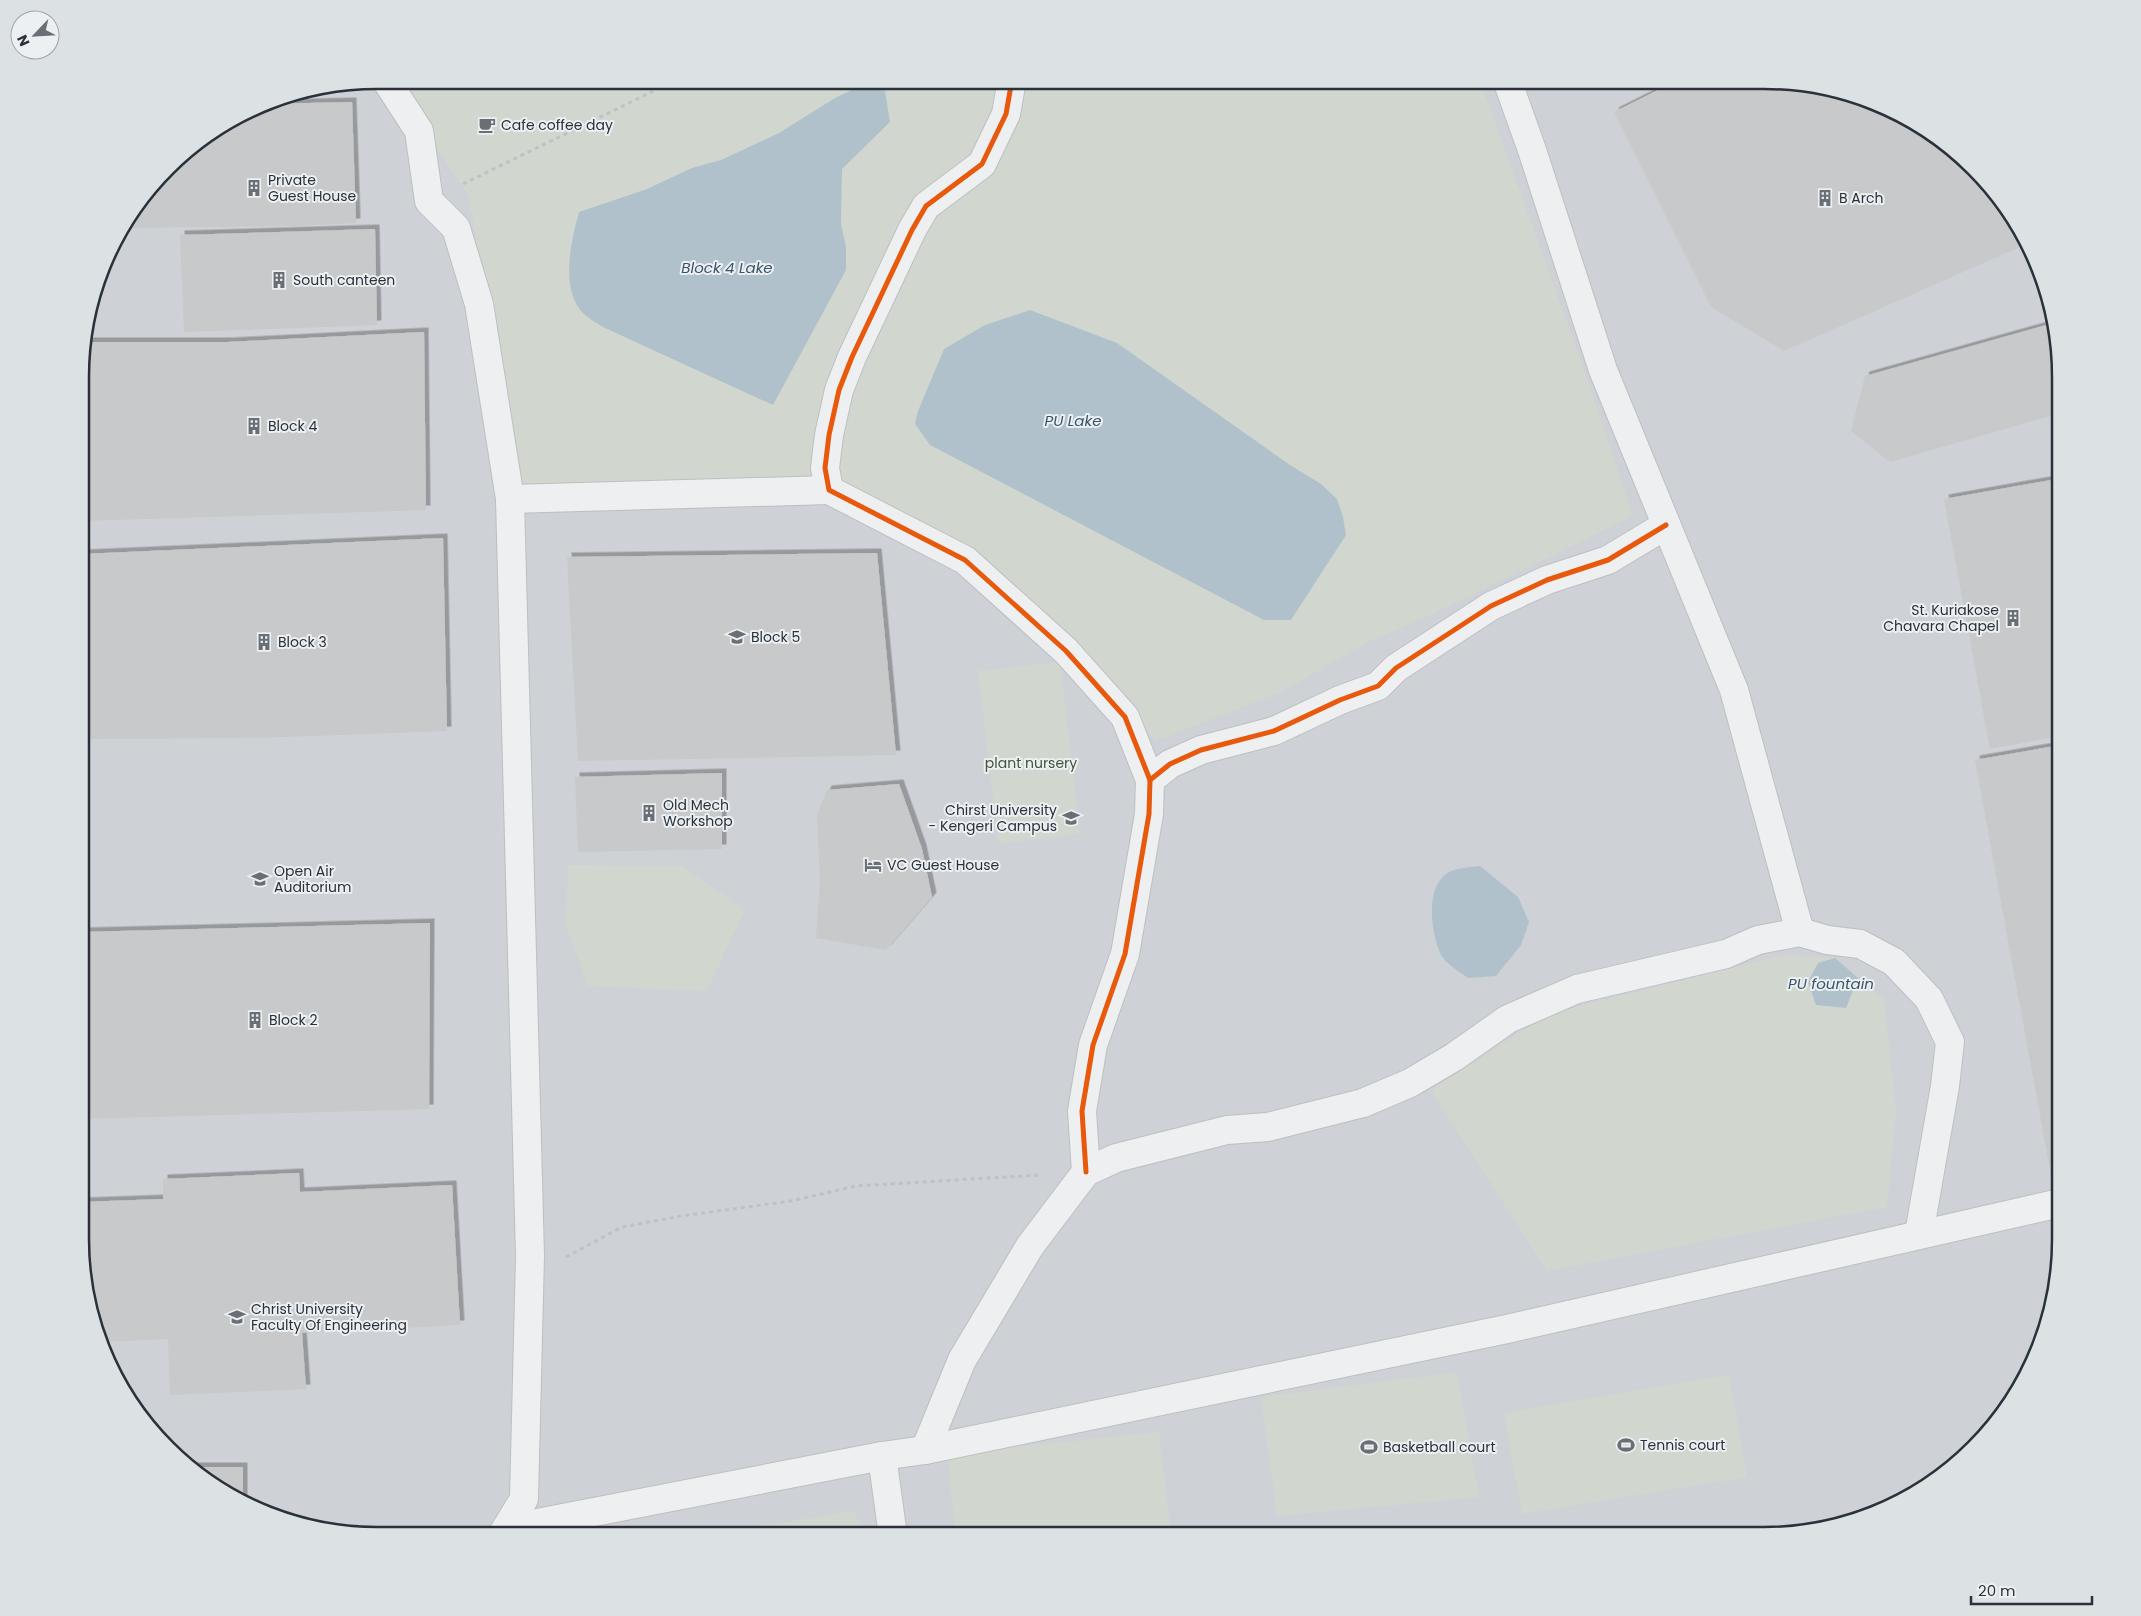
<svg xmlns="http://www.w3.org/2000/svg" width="2141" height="1616" font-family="Poppins,sans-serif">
<defs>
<filter id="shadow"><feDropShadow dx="4.5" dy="-4.5" stdDeviation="0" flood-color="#0004"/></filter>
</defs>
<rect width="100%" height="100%" fill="#dfe1e3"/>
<polygon fill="#ced1d6" points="376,80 1784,81 1878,102 1960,153 2031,246 2051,300 2061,376 2060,1259 2039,1353 1988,1435 1895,1506 1823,1530 1765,1536 357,1535 263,1514 181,1463 111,1371 81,1259 83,337 120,228 181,153 281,96"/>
<g fill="#d1d7cf">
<polygon points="390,80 1480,80 1582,364 1633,516 1426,617 1364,644 1281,692 1156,741 986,559 802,483 517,490 469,196"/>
<polygon points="1060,662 1080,834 999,844 978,671"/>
<polygon points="568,865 682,866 745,910 707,991 588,986 566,926"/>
<polygon points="1784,955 1835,958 1884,999 1896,1112 1887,1207 1547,1271 1431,1090 1549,1014"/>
<polygon points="1457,1372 1479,1497 1277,1516 1261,1397"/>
<polygon points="1729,1375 1747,1477 1522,1514 1504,1413"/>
<polygon points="1159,1432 1171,1536 955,1536 948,1454"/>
<polygon points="853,1511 868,1536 703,1536"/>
<polygon points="1861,1517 1823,1530 1765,1536 1723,1536"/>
</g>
<g fill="#b0c1cb">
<path d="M862 85 885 91 890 122 842 169 841 224 846 247V270L773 405 605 328C598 324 591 320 585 315 559 292 571 241 579 212L647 189 692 168 721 160 779 133 835 98Z"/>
<polygon points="1030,310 1117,343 1290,465 1321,484 1337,499 1343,517 1346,535 1291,620 1264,620 930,445 915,424 918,411 944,349 985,325"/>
<path d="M1480 866 1518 897 1529 922 1521 945 1496 976 1468 978C1460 972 1445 963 1441 955 1431 933 1424 886 1449 872 1457 868 1471 867 1480 866Z"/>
<polygon points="1835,958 1858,978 1846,1008 1816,1005 1808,982 1818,963"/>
</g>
<g fill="#c7c9cb" filter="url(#shadow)">
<polygon points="1676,81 1784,81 1878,102 1960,153 2029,243 1784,351 1711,307 1614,112"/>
<polygon points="352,102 356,223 294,226 120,228 181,153 266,104"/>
<polygon points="375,229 377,325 184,332 180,235"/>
<polygon points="2054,323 2061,376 2061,413 1890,462 1851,431 1865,376"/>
<polygon points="424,332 426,510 82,521 83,342 228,342"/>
<polygon points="2057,479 2061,497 2061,736 1990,749 1944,499"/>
<polygon points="443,538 447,731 256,738 82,739 82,554"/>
<polygon points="877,553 896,755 578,761 567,557"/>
<polygon points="2061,745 2060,1173 2051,1175 1975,760"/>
<polygon points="722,773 722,849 578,852 575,777"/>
<polygon points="899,784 922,849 932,897 886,950 816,938 820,881 817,815 827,790"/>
<polygon points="430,923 429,1109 81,1119 81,932"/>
<polygon points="299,1173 300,1192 452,1185 460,1325 302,1333 306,1389 170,1395 168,1339 103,1342 81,1259 81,1202 163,1199 163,1179"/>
<polygon points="188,1467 243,1467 243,1501"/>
</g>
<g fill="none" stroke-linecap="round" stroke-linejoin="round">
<g stroke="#bdbfc1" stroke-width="30">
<g id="minor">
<polyline points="386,80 419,131 429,201 456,228 479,304 510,499 530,1256 524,1499 502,1535"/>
<polyline points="1012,80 1006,114 982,164 926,206 912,230 852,357 839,390 829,435 825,468 829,490 965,560 1066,651 1125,717 1150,780"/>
<polyline points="1507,80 1532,150 1603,370 1734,690 1800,932"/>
<polyline points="510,499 829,490"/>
<polyline points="1086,1172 1082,1111 1093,1045 1125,954 1149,814 1150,780 1170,764 1201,750 1274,731 1340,700 1378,686 1396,668 1491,606 1547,580 1608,560 1666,525"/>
<polyline points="925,1450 962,1360 1030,1246 1086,1172 1116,1158 1227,1130 1268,1127 1363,1103 1410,1083 1454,1057 1508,1019 1577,989 1726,954 1758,940 1800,932 1827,940 1860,944 1894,962 1929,999 1950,1042 1945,1086 1919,1234"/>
<polyline points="882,1456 893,1536"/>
<polyline points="515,1535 522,1526 882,1456 925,1450 1507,1329 2060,1203"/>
</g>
</g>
<g stroke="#bec2c4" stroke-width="3" stroke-dasharray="4 4" stroke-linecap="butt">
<polyline points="463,184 676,80"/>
<polyline points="566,1257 622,1227 681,1216 791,1201 856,1186 1038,1175"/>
</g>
<use href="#minor" stroke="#eeeff0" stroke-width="28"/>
<g stroke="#ecf0f3" stroke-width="8">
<g id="cycleway">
<polyline points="1012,80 1006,114 982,164 926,206 912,230 852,357 839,390 829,435 825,468 829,490 965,560 1066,651 1125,717 1150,780"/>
<polyline points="1086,1172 1082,1111 1093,1045 1125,954 1149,814 1150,780 1170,764 1201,750 1274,731 1340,700 1378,686 1396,668 1491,606 1547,580 1608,560 1666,525"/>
</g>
</g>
<use href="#cycleway" stroke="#e8590c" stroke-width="5"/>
</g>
<defs>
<g id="cafe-bare" transform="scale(1.35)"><path d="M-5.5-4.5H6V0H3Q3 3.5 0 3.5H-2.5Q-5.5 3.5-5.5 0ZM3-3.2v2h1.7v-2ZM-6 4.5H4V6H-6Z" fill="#696f75" stroke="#ecf0f3" stroke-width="2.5" paint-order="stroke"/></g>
<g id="building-bare" transform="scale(1.35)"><path d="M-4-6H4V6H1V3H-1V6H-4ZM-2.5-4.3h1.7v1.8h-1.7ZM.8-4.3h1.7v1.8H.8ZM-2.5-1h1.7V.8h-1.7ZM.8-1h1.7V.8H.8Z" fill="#696f75" stroke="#ecf0f3" stroke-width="2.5" paint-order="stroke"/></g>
<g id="university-bare" transform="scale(1.35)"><path d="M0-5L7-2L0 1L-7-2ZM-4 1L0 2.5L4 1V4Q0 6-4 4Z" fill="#696f75" stroke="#ecf0f3" stroke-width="2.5" paint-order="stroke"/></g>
<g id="hotel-bare" transform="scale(1.35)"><path d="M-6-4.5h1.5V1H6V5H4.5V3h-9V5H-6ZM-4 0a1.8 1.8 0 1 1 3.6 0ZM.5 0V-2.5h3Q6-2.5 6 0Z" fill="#696f75" stroke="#ecf0f3" stroke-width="2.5" paint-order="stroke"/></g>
<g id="stadium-bare" transform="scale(1.35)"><path d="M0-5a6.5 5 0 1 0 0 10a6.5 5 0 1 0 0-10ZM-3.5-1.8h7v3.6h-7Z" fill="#696f75" stroke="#ecf0f3" stroke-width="2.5" paint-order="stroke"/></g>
</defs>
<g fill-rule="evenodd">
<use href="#cafe-bare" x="487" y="125"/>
<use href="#building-bare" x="254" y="188"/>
<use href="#building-bare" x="1825" y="198"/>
<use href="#building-bare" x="279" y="280"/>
<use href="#building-bare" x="254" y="426"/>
<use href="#building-bare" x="2013" y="618"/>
<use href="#university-bare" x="737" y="637"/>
<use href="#building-bare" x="264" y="642"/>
<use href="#building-bare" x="649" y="813"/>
<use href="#university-bare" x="1071" y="818"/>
<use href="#hotel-bare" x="873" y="865"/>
<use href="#university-bare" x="260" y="879"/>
<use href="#building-bare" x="255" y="1020"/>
<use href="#university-bare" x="237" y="1317"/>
<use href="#stadium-bare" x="1626" y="1445"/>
<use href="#stadium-bare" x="1369" y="1447"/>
</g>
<g text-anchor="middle" stroke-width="4" stroke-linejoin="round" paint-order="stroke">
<g font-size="14" fill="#29313a" stroke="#ecf0f3" text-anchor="start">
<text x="501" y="130">Cafe coffee day</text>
<text x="268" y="185">Private<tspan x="268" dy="16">Guest House</tspan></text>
<text x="1839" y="203">B Arch</text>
<text x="293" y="285">South canteen</text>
<text x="268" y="431">Block 4</text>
<text x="1999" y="615" text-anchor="end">St. Kuriakose<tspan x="1999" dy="16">Chavara Chapel</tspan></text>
<text x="751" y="642">Block 5</text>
<text x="278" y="647">Block 3</text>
<text x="663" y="810">Old Mech<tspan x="663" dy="16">Workshop</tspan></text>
<text x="1057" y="815" text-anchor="end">Chirst University<tspan x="1057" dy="16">- Kengeri Campus</tspan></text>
<text x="887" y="870">VC Guest House</text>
<text x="274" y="876">Open Air<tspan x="274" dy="16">Auditorium</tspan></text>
<text x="269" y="1025">Block 2</text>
<text x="251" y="1314">Christ University<tspan x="251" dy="16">Faculty Of Engineering</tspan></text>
<text x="1640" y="1450">Tennis court</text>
<text x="1383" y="1452">Basketball court</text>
</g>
<g font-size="14" fill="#405438" stroke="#ecf0f3">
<text x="1031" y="768">plant nursery</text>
</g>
<g font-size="15" font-style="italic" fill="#385468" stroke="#ecf0f3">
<text x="727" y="273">Block 4 Lake</text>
<text x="1073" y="426">PU Lake</text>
<text x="1831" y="989">PU fountain</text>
</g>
</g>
<path d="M0 0H2141V1616H0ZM377 89H1764A288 288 0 0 1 2052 377V1239A288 288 0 0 1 1764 1527H377A288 288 0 0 1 89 1239V377A288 288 0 0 1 377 89Z" fill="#dce1e4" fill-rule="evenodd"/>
<path fill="none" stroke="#29313a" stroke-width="2.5" d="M377 89H1764A288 288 0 0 1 2052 377V1239A288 288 0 0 1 1764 1527H377A288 288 0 0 1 89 1239V377A288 288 0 0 1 377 89Z"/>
<g transform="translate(35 35) rotate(245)"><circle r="24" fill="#ecf0f3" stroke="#9ea4a9"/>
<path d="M0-4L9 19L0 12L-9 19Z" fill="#696f75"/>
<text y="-8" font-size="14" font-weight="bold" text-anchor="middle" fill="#29313a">N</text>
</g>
<path d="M1971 1596v8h121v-8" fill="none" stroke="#29313a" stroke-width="2.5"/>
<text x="1978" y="1596" font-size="15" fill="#29313a" stroke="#ecf0f3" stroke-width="4" paint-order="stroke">20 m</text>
</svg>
